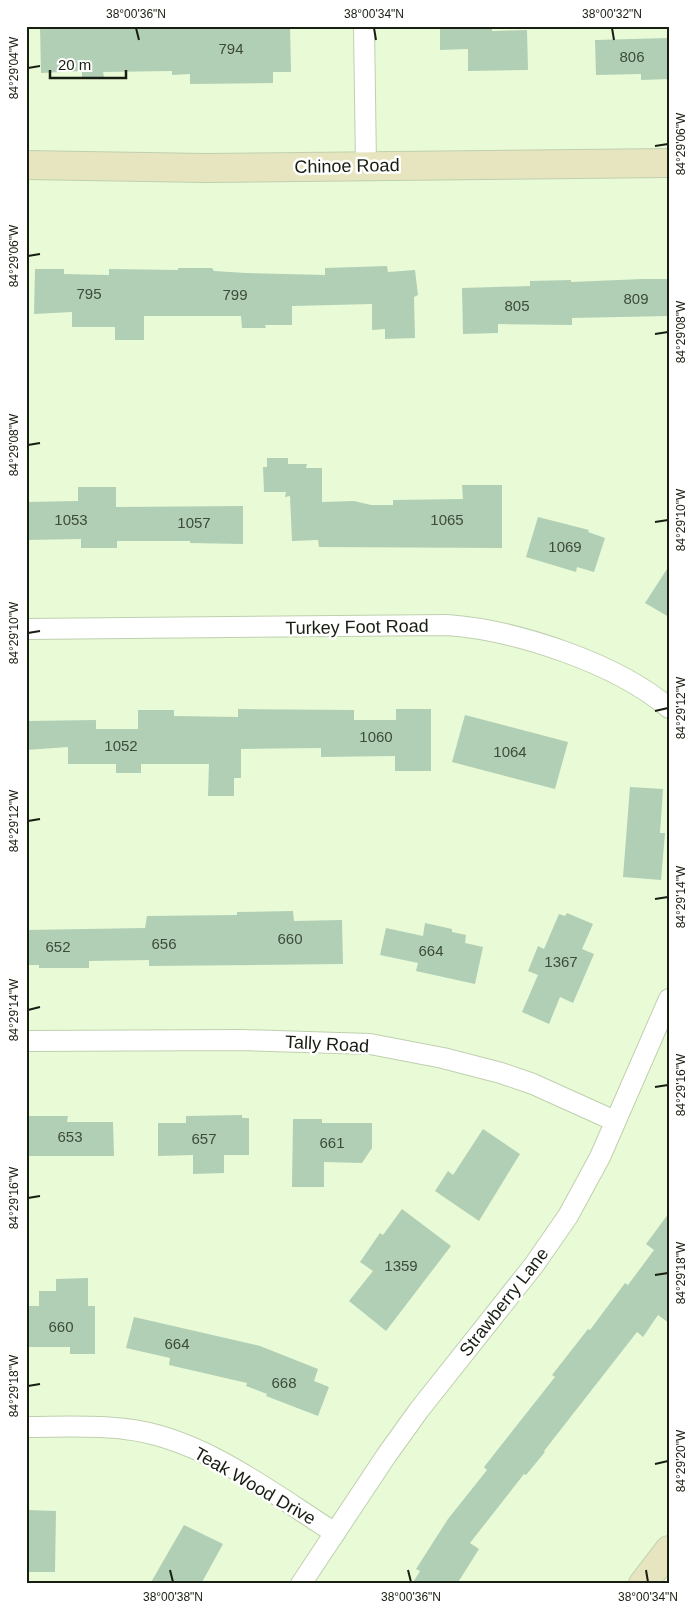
<svg xmlns="http://www.w3.org/2000/svg" width="695" height="1610" font-family="Helvetica,sans-serif">
<rect width="100%" height="100%" fill="#e9fad7"/>
<g fill="#b0cfb5">
<polygon points="40,26 290,26 291,72 273,72 273,83 190,84 190,74 172,75 172,71 103,72 104,77 82,78 82,71 41,73"/>
<polygon points="440,26 492,26 492,31 527,30 528,70 468,71 468,49 440,50"/>
<polygon points="669,38 669,79 641,80 641,74 596,75 595,40"/>
<polygon points="387,266 388,272 415,270 418,295 414,297 415,338 385,339 385,329 372,330 372,304 292,306 292,325 265,325 266,328 242,328 241,316 144,316 144,340 115,340 115,327 72,327 72,312 34,314 35,269 64,269 64,274 109,275 109,269 178,270 178,268 212,268 214,271 246,273 325,275 325,268"/>
<polygon points="642,279 669,279 669,316 572,318 572,325 498,324 498,333 463,334 462,288 530,286 530,281 571,280 571,282"/>
<polygon points="267,458 288,458 288,464 307,464 306,468 322,468 322,502 354,501 371,505 393,505 393,500 463,499 462,485 502,485 502,548 319,547 318,540 292,541 290,496 285,497 286,492 264,492 263,467 267,467"/>
<polygon points="78,487 116,487 116,507 243,506 243,544 190,543 190,541 117,541 117,548 81,548 81,539 26,540 26,502 78,501"/>
<polygon points="538,517 589,530 588,532 605,538 594,572 577,567 576,572 526,557"/>
<polygon points="669,566 669,617 645,603"/>
<polygon points="238,709 354,710 354,720 396,720 396,709 431,709 431,771 395,771 395,756 321,757 321,748 241,749 241,778 234,778 234,796 208,796 209,764 141,764 141,773 116,773 116,764 68,764 68,747 26,750 26,721 96,720 96,729 138,729 138,710 174,710 174,716 238,717"/>
<polygon points="465,715 568,742 555,789 452,762"/>
<polygon points="630,787 663,789 660,833 665,833 661,880 623,877"/>
<polygon points="293,911 294,921 342,920 343,964 149,966 149,960 89,961 89,968 39,968 39,965 26,965 26,930 145,928 147,916 237,915 237,912"/>
<polygon points="567,913 593,924 582,949 594,954 573,1003 560,997 549,1024 522,1012 538,975 528,971 538,946 544,949 559,914 565,916"/>
<polygon points="425,923 452,929 452,932 466,935 465,943 483,947 475,984 416,971 418,963 380,955 386,928 423,936"/>
<polygon points="242,1115 242,1118 249,1118 249,1155 224,1155 224,1173 193,1174 193,1155 158,1156 158,1123 186,1123 186,1116"/>
<polygon points="26,1116 68,1116 67,1122 113,1122 114,1156 26,1156"/>
<polygon points="293,1119 322,1119 322,1123 372,1123 372,1148 362,1163 324,1162 324,1187 292,1187"/>
<polygon points="483,1129 520,1154 479,1221 435,1191 448,1171 453,1175"/>
<polygon points="402,1209 451,1246 386,1331 349,1301 373,1271 360,1262 380,1233 383,1235"/>
<polygon points="669,1213 669,1323 658,1315 643,1337 637,1332 544,1451 545,1452 526,1475 524,1474 470,1543 479,1549 457,1584 412,1584 420,1571 416,1569 448,1519 487,1470 484,1467 555,1377 552,1375 574,1347 588,1329 590,1330 625,1283 628,1285 654,1250 646,1244"/>
<polygon points="88,1278 88,1306 95,1306 95,1354 70,1354 70,1347 26,1347 26,1306 39,1306 39,1291 56,1291 56,1279"/>
<polygon points="134,1317 260,1346 318,1369 314,1381 329,1387 318,1416 266,1396 267,1394 246,1386 247,1383 169,1365 170,1358 126,1348"/>
<polygon points="27,1510 56,1511 55,1572 26,1572"/>
<polygon points="184,1525 223,1544 201,1584 150,1584"/>
</g>
<g fill="none" stroke-linecap="round" stroke-linejoin="round">
<g stroke="#bfd0ae" stroke-width="22">
<g id="street">
<polyline points="364,26 366,166"/>
<path d="M26 629 447 625C516 630 616 663 669 708"/>
<polyline points="26,1041 242,1040 370,1044 443,1058 501,1073 533,1084 615,1121"/>
<path d="M26 1427C59 1427 93 1425 125 1429 201 1437 272 1493 335 1533"/>
<polyline points="301,1584 386,1456 419,1410 534,1265 568,1216 600,1157 669,999"/>
</g>
</g>
<g stroke="#bfd0ae" stroke-width="30">
<g id="secondary">
<polyline points="26,165 205,168 669,163"/>
<polyline points="643,1584 669,1550"/>
</g>
</g>
<use href="#street" stroke="#fff" stroke-width="20"/>
<use href="#secondary" stroke="#e7e5c0" stroke-width="28"/>
</g>
<path fill="none" stroke="#181e11" stroke-width="2" d="M136 28 139 40M374 28 376 40M612 28 614 40M28 68 40 66M655 146 668 144M28 256 40 254M655 334 668 332M28 445 40 443M655 522 668 520M28 633 40 631M655 711 668 708M28 821 40 819M655 899 668 897M28 1010 40 1007M655 1087 668 1085M28 1198 40 1196M655 1275 668 1273M28 1386 40 1384M655 1464 668 1461M170 1570 173 1582M408 1570 411 1582M646 1570 648 1582"/>
<g text-anchor="middle" stroke-width="5" stroke-linejoin="round" paint-order="stroke">
<g font-size="15" fill="#3e4a3a">
<text x="231" y="54">794</text>
<text x="632" y="62">806</text>
<text x="89" y="299">795</text>
<text x="235" y="300">799</text>
<text x="636" y="304">809</text>
<text x="517" y="311">805</text>
<text x="71" y="525">1053</text>
<text x="447" y="525">1065</text>
<text x="194" y="528">1057</text>
<text x="565" y="552">1069</text>
<text x="376" y="742">1060</text>
<text x="121" y="751">1052</text>
<text x="510" y="757">1064</text>
<text x="290" y="944">660</text>
<text x="164" y="949">656</text>
<text x="58" y="952">652</text>
<text x="431" y="956">664</text>
<text x="561" y="967">1367</text>
<text x="70" y="1142">653</text>
<text x="204" y="1144">657</text>
<text x="332" y="1148">661</text>
<text x="401" y="1271">1359</text>
<text x="61" y="1332">660</text>
<text x="177" y="1349">664</text>
<text x="284" y="1388">668</text>
</g>
<g font-size="18" fill="#181e11" stroke="#fff">
<text transform="translate(347 166) rotate(-1)" y="6">Chinoe Road</text>
<text transform="translate(357 627) rotate(-1)" y="6">Turkey Foot Road</text>
<text transform="translate(327 1044) rotate(3)" y="6">Tally Road</text>
<text transform="translate(504 1302) rotate(-52)" y="6">Strawberry Lane</text>
<text transform="translate(255 1486) rotate(30)" y="6">Teak Wood Drive</text>
</g>
</g>
<rect width="695" height="1610" fill="none" stroke="#ffffff" stroke-width="55"/>
<path d="M50 70v8h76v-8" fill="none" stroke="#181e11" stroke-width="2.5"/>
<text x="58" y="70" font-size="15" fill="#181e11" stroke="#ffffff" stroke-width="4" paint-order="stroke">20 m</text>
<rect x="28" y="28" width="640" height="1554" fill="none" stroke="#181e11" stroke-width="2"/>
<g font-size="12" text-anchor="middle" fill="#181e11">
<text x="136" y="18">38°00'36"N</text>
<text x="374" y="18">38°00'34"N</text>
<text x="612" y="18">38°00'32"N</text>
<text transform="translate(14 68) rotate(-90)" y="4">84°29'04"W</text>
<text transform="translate(681 144) rotate(-90)" y="4">84°29'06"W</text>
<text transform="translate(14 256) rotate(-90)" y="4">84°29'06"W</text>
<text transform="translate(681 332) rotate(-90)" y="4">84°29'08"W</text>
<text transform="translate(14 445) rotate(-90)" y="4">84°29'08"W</text>
<text transform="translate(681 520) rotate(-90)" y="4">84°29'10"W</text>
<text transform="translate(14 633) rotate(-90)" y="4">84°29'10"W</text>
<text transform="translate(681 708) rotate(-90)" y="4">84°29'12"W</text>
<text transform="translate(14 821) rotate(-90)" y="4">84°29'12"W</text>
<text transform="translate(681 897) rotate(-90)" y="4">84°29'14"W</text>
<text transform="translate(14 1010) rotate(-90)" y="4">84°29'14"W</text>
<text transform="translate(681 1085) rotate(-90)" y="4">84°29'16"W</text>
<text transform="translate(14 1198) rotate(-90)" y="4">84°29'16"W</text>
<text transform="translate(681 1273) rotate(-90)" y="4">84°29'18"W</text>
<text transform="translate(14 1386) rotate(-90)" y="4">84°29'18"W</text>
<text transform="translate(681 1461) rotate(-90)" y="4">84°29'20"W</text>
<text x="173" y="1601">38°00'38"N</text>
<text x="411" y="1601">38°00'36"N</text>
<text x="648" y="1601">38°00'34"N</text>
</g>
</svg>
